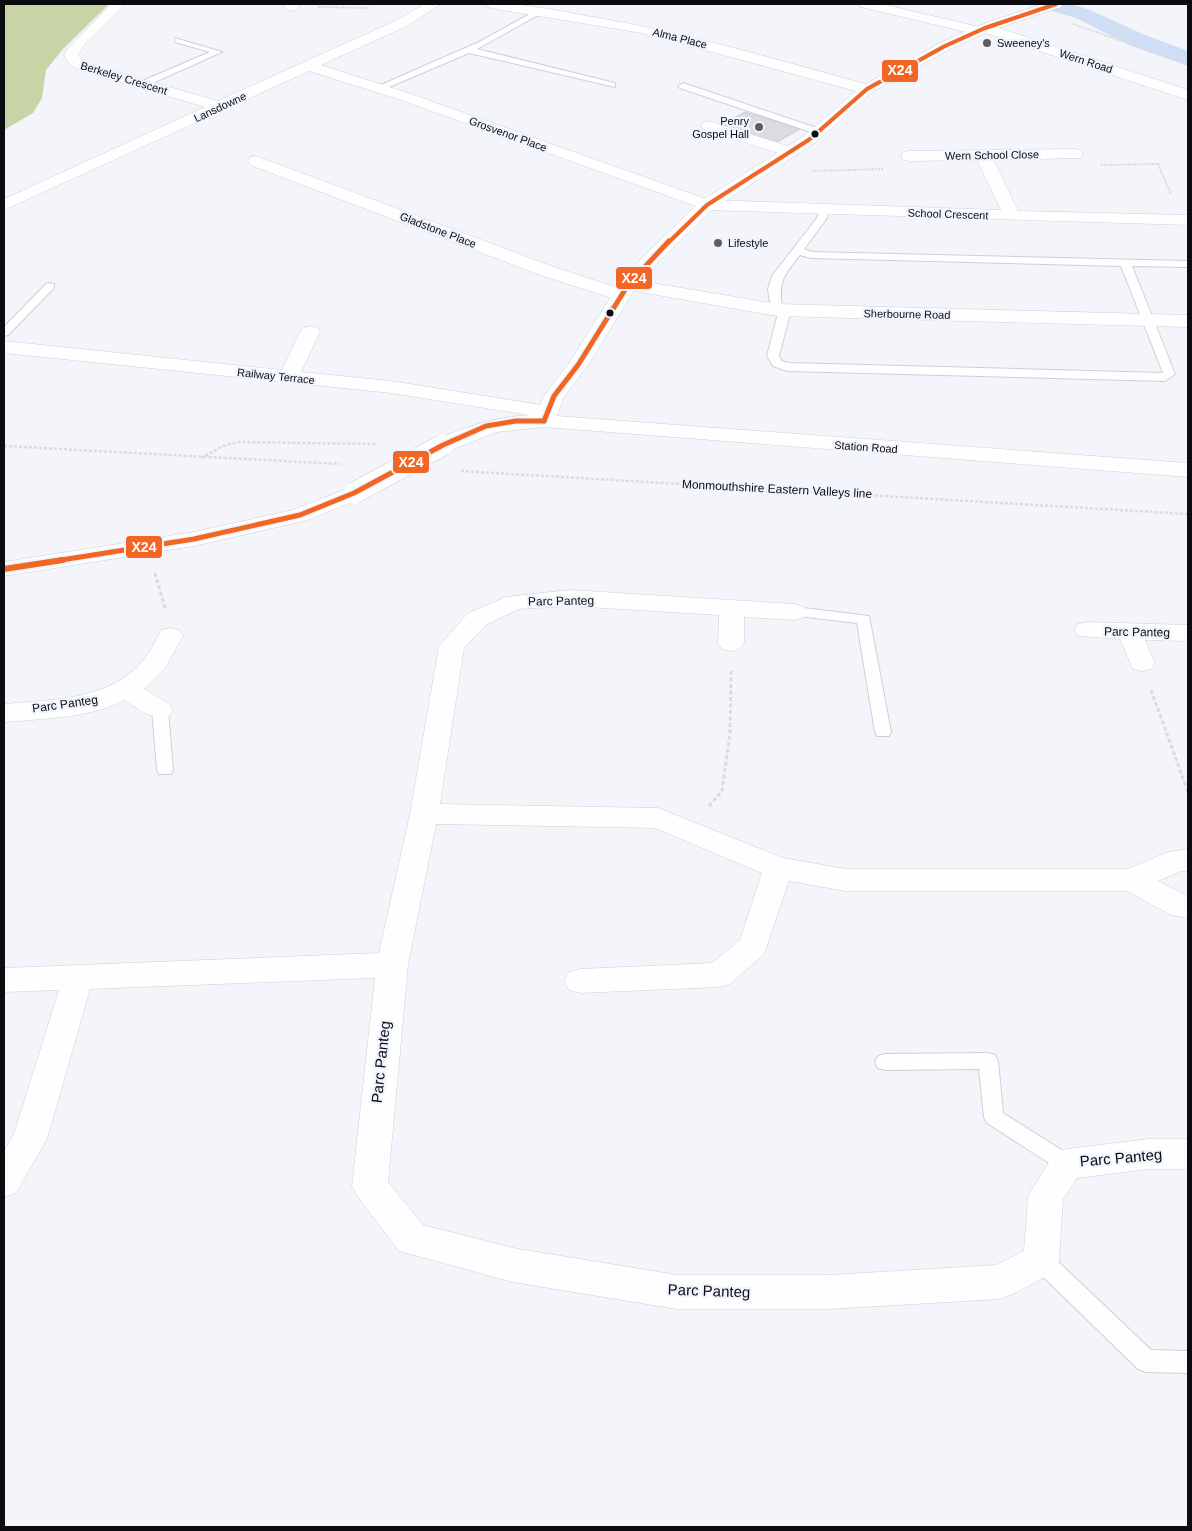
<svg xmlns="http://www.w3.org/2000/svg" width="1192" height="1531" font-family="Helvetica,sans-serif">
<rect width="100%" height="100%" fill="#f4f5fb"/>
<polygon fill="#c7d5a6" points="4,4 109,4 63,49 46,70 42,98 33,113 4,130"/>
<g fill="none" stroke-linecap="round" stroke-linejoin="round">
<polygon fill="#cedff5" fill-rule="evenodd" points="1039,4 1071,4 1090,10 1145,35 1188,51 1188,66 1129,45 1076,18 1042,8"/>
</g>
<polygon fill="#dbdce0" stroke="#cccdd2" points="745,112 800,129 774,144 718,126"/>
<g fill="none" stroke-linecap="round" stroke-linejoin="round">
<g stroke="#cfd0d4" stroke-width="2">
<g id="service">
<polygon points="537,10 541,12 540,14 477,49 615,83 615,87 469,53 382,90 374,88 479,42"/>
<polygon points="175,38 222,52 146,86 140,86 140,82 210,52 175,42"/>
<polygon points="683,83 823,130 825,132 817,134 680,88 678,86"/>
<path d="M823 207 828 210 827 218 804 249 812 252 1188 261V267L1132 266 1175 374 1165 381 787 371 773 366 767 356 778 313 771 310 768 289 772 276 817 218 819 208ZM800 255 811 258 1121 266 1163 373 789 363 782 361 779 356 791 310 789 308 782 307C778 281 784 275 800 255Z"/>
<polygon points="50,283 54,284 54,288 8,335 4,336 4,327 46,284"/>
<polygon points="795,607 869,616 891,732 889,736 877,736 875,732 857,623 790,615 788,612"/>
<polygon points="160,705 166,706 168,710 173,770 171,774 159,774 157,770 152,710 154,706"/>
<polygon points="988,1053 995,1055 998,1061 1003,1113 1074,1158 1077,1164 1074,1170 1067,1173 1060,1170 987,1123 984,1117 979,1069 885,1070 878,1068 875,1062 878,1056 885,1054"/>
<polygon points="1041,1250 1049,1253 1151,1350 1188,1351 1188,1373 1146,1372 1138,1369 1033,1267 1030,1260 1033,1253"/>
</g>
</g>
<g stroke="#cfd0d4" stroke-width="1">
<g id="minor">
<polygon points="111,4 125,4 85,44 78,55 81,59 93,65 218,101 397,20 425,4 441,4 407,26 321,65 411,94 709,200 1001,210 977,160 909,161 903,160 901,156 903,152 909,151 1075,149 1081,150 1083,154 1081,158 994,160 1018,211 1188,215 1188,225 707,210 401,100 309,71 4,210 4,199 205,107 83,71 70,65 64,55 68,48"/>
<polygon points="286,4 300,4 296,10 291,11 284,7"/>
<path d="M483 4C516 2 549 9 581 15 680 31 776 59 872 86L875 89 867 94 642 33 490 8Z"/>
<polygon points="859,4 882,4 979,27 985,24 990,25 1188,90 1188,100 985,33 979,35 861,7"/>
<polygon points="709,121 797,149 799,152 797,155 791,157 703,129 701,126 703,123"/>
<polygon points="256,156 554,267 621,289 619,285 621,281 628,279 777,304 1188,315 1188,327 777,316 623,289 631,295 628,299 621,301 540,275 250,165 248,161 250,157"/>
<polygon points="310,326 317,328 320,332 301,372 391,381 548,406 555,408 559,412 555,416 548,418 391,393 4,353 4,341 282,370 300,332 303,328"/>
<polygon points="570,590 795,604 804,607 807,612 804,617 795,620 744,617 744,643 740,649 731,651 722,649 718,643 719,615 570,606 519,609 486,625 464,648 440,804 658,808 783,858 846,869 1128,869 1168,852 1188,849 1188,871 1181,871 1158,881 1188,896 1188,918 1171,915 1127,891 846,891 789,881 764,954 730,984 719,987 580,993 569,990 564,981 569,972 580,969 712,963 740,940 762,873 655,828 436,824 408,965 388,1182 423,1225 513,1248 677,1275 829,1275 996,1265 1024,1251 1028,1196 1055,1153 1067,1149 1149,1139 1188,1139 1188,1169 1149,1169 1077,1178 1063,1199 1059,1260 1054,1272 1013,1294 1000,1299 829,1309 677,1309 513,1282 399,1251 358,1197 352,1186 375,978 90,989 47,1139 16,1193 4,1197 4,1151 14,1134 59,990 4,992 4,968 379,953 410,814 439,646 468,613 506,597"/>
<polygon points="1087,622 1188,625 1188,641 1145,640 1155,663 1151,669 1142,671 1133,669 1120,639 1078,636 1074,630 1078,624"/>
<path d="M170 628 179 630 183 636 165 668 144 689 169 704 173 710 169 716C152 721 139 709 124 700 92 718 40 719 4 722V704C54 699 112 701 146 657 152 649 156 639 161 630Z"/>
</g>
</g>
<g stroke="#cfd0d4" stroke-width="1">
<g id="tertiary">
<path d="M1043 4H1063L1061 7 990 31 950 49 872 92 816 142 713 209 658 262 635 289 588 365 564 397 557 416 1188 463V477L544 427 497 432 451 450 443 452 435 450 432 445 435 440C468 426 500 415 536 415L544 396 569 363 621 281 646 254 701 201 804 136 862 86 940 43 980 25Z"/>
<polygon points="354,486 362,488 365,493 362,498 308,520 194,546 4,576 4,562 194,532 293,510"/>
</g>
</g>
<g stroke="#dadbdc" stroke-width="2" stroke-dasharray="2 1" stroke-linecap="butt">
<polyline points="318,7 370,8"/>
<polyline points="1073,24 1188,64"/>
<polyline points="1101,165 1158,164 1171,194"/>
<polyline points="812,171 883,169"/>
</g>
<g stroke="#dadbdc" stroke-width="2.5" stroke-dasharray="3 2" stroke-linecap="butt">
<polyline points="4,446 340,464"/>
<polyline points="201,458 223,446 239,442 376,444"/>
<polyline points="461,471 1188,514"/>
</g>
<g stroke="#dadbdc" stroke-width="3" stroke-dasharray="4 2.5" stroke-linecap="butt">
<polyline points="155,573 165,608"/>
<polyline points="1151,690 1188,792"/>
<polyline points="709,806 722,791 730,733 731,671"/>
</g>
<use href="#service" fill="#fdfefe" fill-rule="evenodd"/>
<use href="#minor" fill="#fdfefe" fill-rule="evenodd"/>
<use href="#tertiary" fill="#fdfefe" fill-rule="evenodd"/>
<g stroke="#cfd0d4" stroke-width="22" stroke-linecap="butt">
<polyline id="tertiary-bridge" points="354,493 443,445"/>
</g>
<use href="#tertiary-bridge" stroke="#fdfefe" stroke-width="21"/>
<g stroke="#f1f4fe" stroke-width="5.5">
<polyline id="bus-1-far2" points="668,243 707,205 810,139 867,89 945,46 985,28 1056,4"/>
</g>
<g stroke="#f1f4fe" stroke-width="8">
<g id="bus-1-far1">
<polyline points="544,421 554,396 578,365 628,285 669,241"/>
<polyline points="55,561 194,539 300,515 354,493 443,445 486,426 516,421 544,421"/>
</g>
</g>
<g stroke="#f1f4fe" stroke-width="10">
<polyline id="bus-1" points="4,569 63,560"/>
</g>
<use href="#bus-1-far2" stroke="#f26522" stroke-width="4"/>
<use href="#bus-1-far1" stroke="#f26522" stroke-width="5"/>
<use href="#bus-1" stroke="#f26522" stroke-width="6"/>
</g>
<g fill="#5d5e62" stroke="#f1f4fe" stroke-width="2">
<circle cx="987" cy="43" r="5"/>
<circle cx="759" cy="127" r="5"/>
<circle cx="718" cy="243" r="5"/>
</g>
<g fill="#0c0c10" stroke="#f1f4fe" stroke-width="2">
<circle cx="815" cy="134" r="4.5"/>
<circle cx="610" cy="313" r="4.5"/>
</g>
<g text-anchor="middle" stroke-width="4.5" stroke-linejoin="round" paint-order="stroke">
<g font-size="11" fill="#0c0c10" stroke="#f1f4fe">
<text transform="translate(680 38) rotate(14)" y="4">Alma Place</text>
<text transform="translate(1086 61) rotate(18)" y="4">Wern Road</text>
<text transform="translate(124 78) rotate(17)" y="4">Berkeley Crescent</text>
<text transform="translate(220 107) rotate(-25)" y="4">Lansdowne</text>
<text transform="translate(508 134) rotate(20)" y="4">Grosvenor Place</text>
<text transform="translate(992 155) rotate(-1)" y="4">Wern School Close</text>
<text transform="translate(948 214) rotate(2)" y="4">School Crescent</text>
<text transform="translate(438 230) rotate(21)" y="4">Gladstone Place</text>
<text transform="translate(907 314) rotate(1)" y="4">Sherbourne Road</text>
<text transform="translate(276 376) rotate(6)" y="4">Railway Terrace</text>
<text transform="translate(866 447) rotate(4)" y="4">Station Road</text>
</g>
<g font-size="11" fill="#0c0c10" stroke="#f1f4fe" text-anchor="start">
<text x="997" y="47">Sweeney's</text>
<text x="749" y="125" text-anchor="end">Penry<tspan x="749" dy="13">Gospel Hall</tspan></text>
<text x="728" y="247">Lifestyle</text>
</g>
<g font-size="12" fill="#0c0c10" stroke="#f1f4fe">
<text transform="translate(777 489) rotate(3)" y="4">Monmouthshire Eastern Valleys line</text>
<text transform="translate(561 601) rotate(-1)" y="4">Parc Panteg</text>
<text transform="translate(1137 632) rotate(1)" y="4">Parc Panteg</text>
<text transform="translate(65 704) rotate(-8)" y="4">Parc Panteg</text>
</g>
<g font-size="15" fill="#0c0c10" stroke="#f1f4fe">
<text transform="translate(381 1062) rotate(-84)" y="5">Parc Panteg</text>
<text transform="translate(1121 1158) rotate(-5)" y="5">Parc Panteg</text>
<text transform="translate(709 1291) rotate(2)" y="5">Parc Panteg</text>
</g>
</g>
<g stroke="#f1f4fe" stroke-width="2">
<rect x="881" y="59" width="38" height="24" rx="5" fill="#f26522"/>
<rect x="615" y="266" width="38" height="24" rx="5" fill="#f26522"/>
<rect x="392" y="450" width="38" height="24" rx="5" fill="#f26522"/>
<rect x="125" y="535" width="38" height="24" rx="5" fill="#f26522"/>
</g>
<g font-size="14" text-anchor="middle" font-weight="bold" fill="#fff">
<text x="900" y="75">X24</text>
<text x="634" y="283">X24</text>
<text x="411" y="467">X24</text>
<text x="144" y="552">X24</text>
</g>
<rect width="1192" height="1531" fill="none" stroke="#0c0c10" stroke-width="10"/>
</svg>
